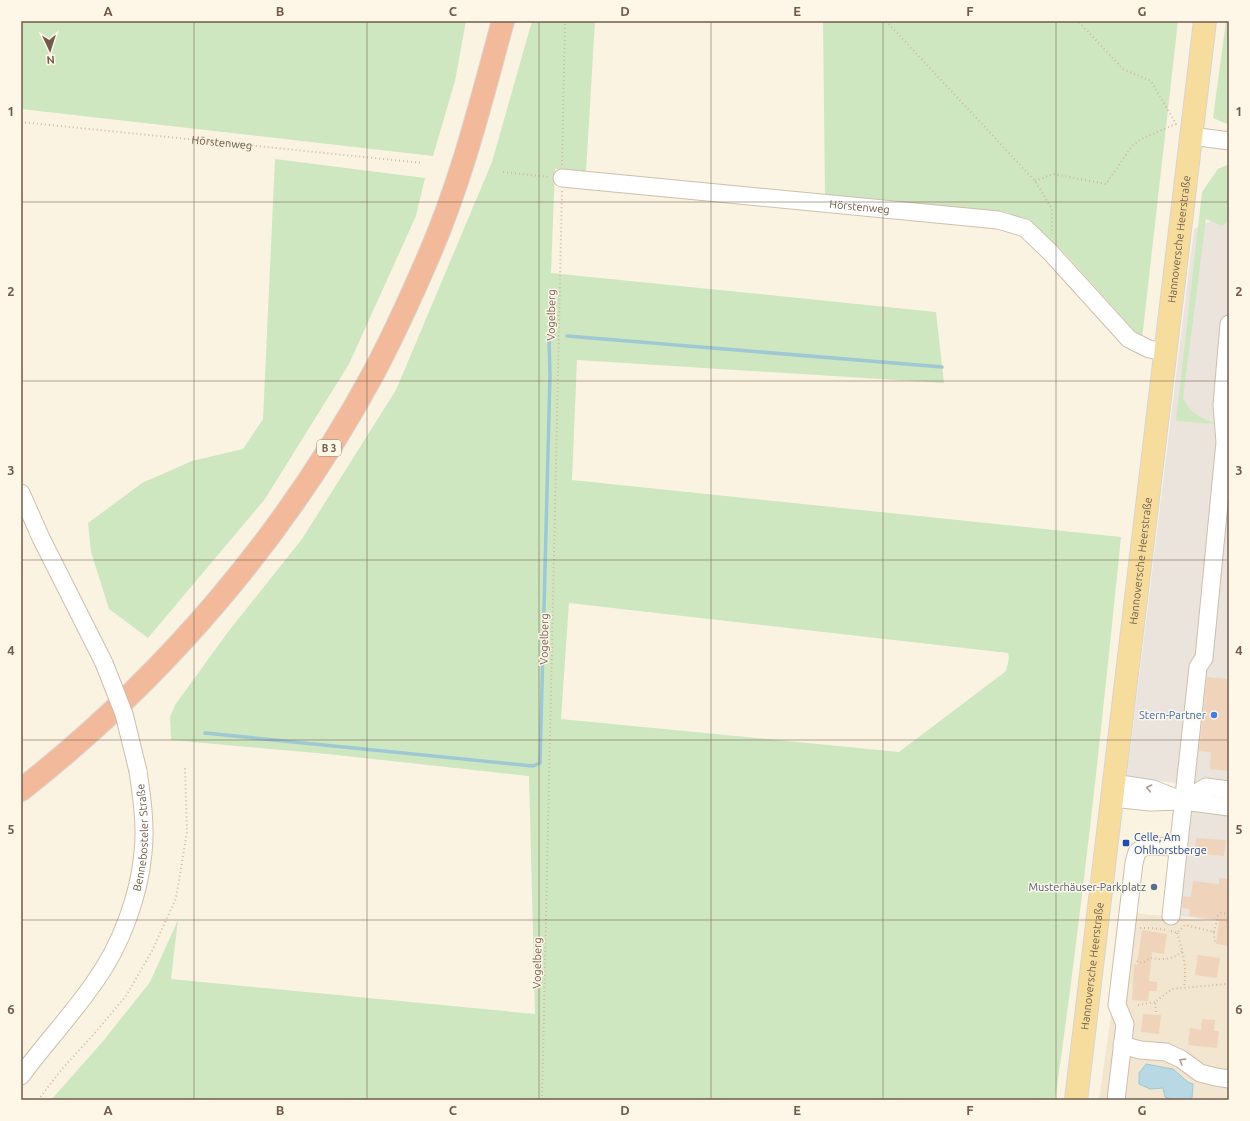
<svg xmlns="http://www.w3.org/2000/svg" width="1250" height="1121" font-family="Ubuntu,sans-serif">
<rect width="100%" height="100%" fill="#fbf3e2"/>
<polygon fill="#f2e6d1" points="1135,913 1229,923 1229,1100 1099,1100 1112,1008"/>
<polygon fill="#eae4dd" points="1229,212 1229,923 1176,916 1192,785 1127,777 1194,229"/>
<g fill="#cee7c1" fill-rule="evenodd">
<polygon points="21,21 466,21 455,81 433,156 21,109"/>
<path d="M532 21H595L586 172 555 169 551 273 936 312 944 383 577 360 572 480 1121 537C1102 725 1082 913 1055 1100H51L104 1040 150 982 178 920 171 979 535 1014 529 776 327 754 171 740 170 717 175 705 228 632 302 539 396 390 492 162ZM569 603 1008 653 1009 658 1006 671 899 752 561 719Z"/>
<polygon points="823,21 1178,21 1142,339 1059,247 1007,212 825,196"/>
<polygon points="1226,21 1229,21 1229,125 1213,118"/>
<polygon points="275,159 425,178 416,216 349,364 265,499 148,638 109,609 91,552 88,523 142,483 192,461 243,449 263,419"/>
<path d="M1229 164V221L1222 226 1206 219 1183 398C1191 414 1201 418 1217 424L1176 421 1202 192 1218 169Z"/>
</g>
<path fill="#b8d9e3" stroke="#9ec8d4" d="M1146 1064 1173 1069 1188 1082 1193 1084 1192 1098C1183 1102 1174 1100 1165 1097L1163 1088 1150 1089 1139 1084V1073Z"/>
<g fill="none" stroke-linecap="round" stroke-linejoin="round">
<g stroke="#9ec8d4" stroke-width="3.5">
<polyline points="567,336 942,367"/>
<polyline points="205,733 533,766 540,763 550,375 549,339 554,335"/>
</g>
</g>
<g fill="#efd4bb">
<polygon points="1207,677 1229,679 1229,771 1210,769 1211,752 1199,751"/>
<polygon points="1196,838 1226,840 1224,856 1195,853"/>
<polygon points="1219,878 1229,879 1229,946 1216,944 1219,920 1189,916 1190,909 1182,908 1183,896 1191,897 1193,881 1219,884"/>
<polygon points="1142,930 1167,934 1164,954 1152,952 1149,981 1157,982 1157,991 1149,991 1148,1001 1132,1000 1134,964 1137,965"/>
<polygon points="1198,955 1220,958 1217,978 1195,975"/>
<polygon points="1143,1014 1161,1015 1159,1034 1141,1032"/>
<polygon points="1202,1019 1215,1020 1214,1031 1219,1031 1217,1048 1188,1045 1190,1028 1201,1030"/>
</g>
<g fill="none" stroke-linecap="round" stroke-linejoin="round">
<g stroke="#cebeac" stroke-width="19">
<g id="minor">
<polyline points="1192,136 1229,141"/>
<path id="s2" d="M562 178 998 220 1025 228 1051 253 1129 339 1149 349 1166 352"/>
<polyline points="21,493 41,538 104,663"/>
<polyline points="1113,783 1153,789 1178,799"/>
<polyline points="1112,798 1150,802 1183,801 1229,807"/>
<polyline points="1183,801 1206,787 1229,790"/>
<polyline points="1171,916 1198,667 1204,658 1225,442 1222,405 1229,324"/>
<polyline points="1122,1045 1140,1050 1166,1052 1181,1059 1200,1073 1216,1077 1229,1079"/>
<path id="s3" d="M21 1076C45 1043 73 1014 96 980 121 945 139 896 143 853 146 826 142 798 138 771"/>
<polyline points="1116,1100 1125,1024 1117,1005 1134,863 1137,852 1145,846 1179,847"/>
</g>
</g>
<g stroke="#dad4d0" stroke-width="24">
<g id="major">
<path id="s4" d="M1076 1100 1205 21"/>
</g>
</g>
<g stroke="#dad4d0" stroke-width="24">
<path id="highway" d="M21 790C165 677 286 535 373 374 393 337 410 299 427 260 461 183 481 102 503 21"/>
</g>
<g stroke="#d3b79e" stroke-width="2" stroke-dasharray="1 3" stroke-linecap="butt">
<polyline points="886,21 1035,181 1052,209 1052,234"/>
<path id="s1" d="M21 122 423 163"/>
<polyline points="562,165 565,21"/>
<polyline points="503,172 549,177"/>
<polyline points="1035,181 1053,174 1106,184 1132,146 1141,139 1176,124 1151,81 1123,69 1078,21"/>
<polyline points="1140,928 1150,928 1167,930"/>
<polyline points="1171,931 1177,933 1185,925 1214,932 1215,943"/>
<polyline points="1214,932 1218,916 1221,913 1229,914"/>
<path d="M1177 933C1183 951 1187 968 1184 987"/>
<path d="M1137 961 1139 963 1144 962 1150 958C1160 960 1176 960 1183 950"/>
<polyline points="1138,1005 1155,1002"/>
<polyline points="1156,1012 1155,1002 1172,989 1226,984"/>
<polyline points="38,1100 62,1069 93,1035 126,996 152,951 176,898 187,832 185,768"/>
<polyline points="542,1100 562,191"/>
</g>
<use href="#minor" stroke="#fff" stroke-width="17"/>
<use href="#major" stroke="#f7dd9d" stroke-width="22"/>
<use href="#highway" stroke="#f3b99b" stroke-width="22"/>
<g stroke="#cebeac" stroke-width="19" stroke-linecap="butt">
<polyline id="minor-bridge" points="104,663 124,714 138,771"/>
</g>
<use href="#minor-bridge" stroke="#fff" stroke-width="17"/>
</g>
<defs><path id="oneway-chevron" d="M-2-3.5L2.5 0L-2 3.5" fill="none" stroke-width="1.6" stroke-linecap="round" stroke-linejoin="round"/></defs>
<g stroke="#aa9d92">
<use href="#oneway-chevron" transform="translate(1149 788) rotate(-168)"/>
<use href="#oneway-chevron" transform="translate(1182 1061) rotate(-148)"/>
</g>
<path fill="none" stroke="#715b4a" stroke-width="1" stroke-opacity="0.55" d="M194 21V1100M367 21V1100M539 21V1100M711 21V1100M883 21V1100M1056 21V1100M21 202H1229M21 381H1229M21 560H1229M21 740H1229M21 920H1229"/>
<circle fill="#3f7fe0" stroke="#fef7e8" stroke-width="1.5" cx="1214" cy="715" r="4"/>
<rect fill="#1a4fb4" stroke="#fef7e8" stroke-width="1.5" x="1122" y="839" width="8" height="8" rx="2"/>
<circle fill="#5c6f8a" stroke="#fef7e8" stroke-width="1.5" cx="1154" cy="887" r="4"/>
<g text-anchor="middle" stroke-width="3" stroke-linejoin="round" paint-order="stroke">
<rect fill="#fef7e8" stroke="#9b8a79" stroke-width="1" x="317" y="440" width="24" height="16" rx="3"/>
<g font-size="10" font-weight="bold" fill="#715b4a">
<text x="329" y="452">B 3</text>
</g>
<g font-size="11" fill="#715b4a" stroke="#fef7e8">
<text dy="4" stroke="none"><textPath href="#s1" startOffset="202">Hörstenweg</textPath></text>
<text dy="4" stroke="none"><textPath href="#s2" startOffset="299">Hörstenweg</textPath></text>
<text dy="4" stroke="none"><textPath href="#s4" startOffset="867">Hannoversche Heerstraße</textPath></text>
<text transform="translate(551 315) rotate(-89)" y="4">Vogelberg</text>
<text dy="4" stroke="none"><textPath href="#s4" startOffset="543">Hannoversche Heerstraße</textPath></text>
<text transform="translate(544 639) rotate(-89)" y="4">Vogelberg</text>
<text dy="4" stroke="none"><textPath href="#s3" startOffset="274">Bennebosteler Straße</textPath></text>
<text transform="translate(537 963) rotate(-89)" y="4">Vogelberg</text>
<text dy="4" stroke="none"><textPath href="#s4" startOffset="135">Hannoversche Heerstraße</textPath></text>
</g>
<g font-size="11" fill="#366cbe" stroke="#fef7e8" text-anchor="end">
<text x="1206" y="719">Stern-Partner</text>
</g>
<g font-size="11" fill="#164399" stroke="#fef7e8" text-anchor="start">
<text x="1134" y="841">Celle, Am<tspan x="1134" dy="13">Ohlhorstberge</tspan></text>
</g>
<g font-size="11" fill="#4e5e75" stroke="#fef7e8" text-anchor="end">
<text x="1146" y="891">Musterhäuser-Parkplatz</text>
</g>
</g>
<rect width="1250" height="1121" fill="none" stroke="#fef7e8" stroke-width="44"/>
<g transform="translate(50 50) rotate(176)" stroke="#fef7e8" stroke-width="3" paint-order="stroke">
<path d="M0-3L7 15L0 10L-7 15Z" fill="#715b4a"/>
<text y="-6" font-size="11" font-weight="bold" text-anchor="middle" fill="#715b4a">N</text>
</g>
<rect x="22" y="22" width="1206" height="1077" fill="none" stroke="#715b4a" stroke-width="1.5"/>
<g font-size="13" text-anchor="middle" font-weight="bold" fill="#715b4a">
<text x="108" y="16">A</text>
<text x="280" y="16">B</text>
<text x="453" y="16">C</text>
<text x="625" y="16">D</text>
<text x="797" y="16">E</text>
<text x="970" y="16">F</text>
<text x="1142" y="16">G</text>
<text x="11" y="116">1</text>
<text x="1239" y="116">1</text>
<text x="11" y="296">2</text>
<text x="1239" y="296">2</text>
<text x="11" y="475">3</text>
<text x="1239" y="475">3</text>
<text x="11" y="655">4</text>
<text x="1239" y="655">4</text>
<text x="11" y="834">5</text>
<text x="1239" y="834">5</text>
<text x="11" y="1014">6</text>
<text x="1239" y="1014">6</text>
<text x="108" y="1115">A</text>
<text x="280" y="1115">B</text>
<text x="453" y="1115">C</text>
<text x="625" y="1115">D</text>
<text x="797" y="1115">E</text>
<text x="970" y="1115">F</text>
<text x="1142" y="1115">G</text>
</g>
</svg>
